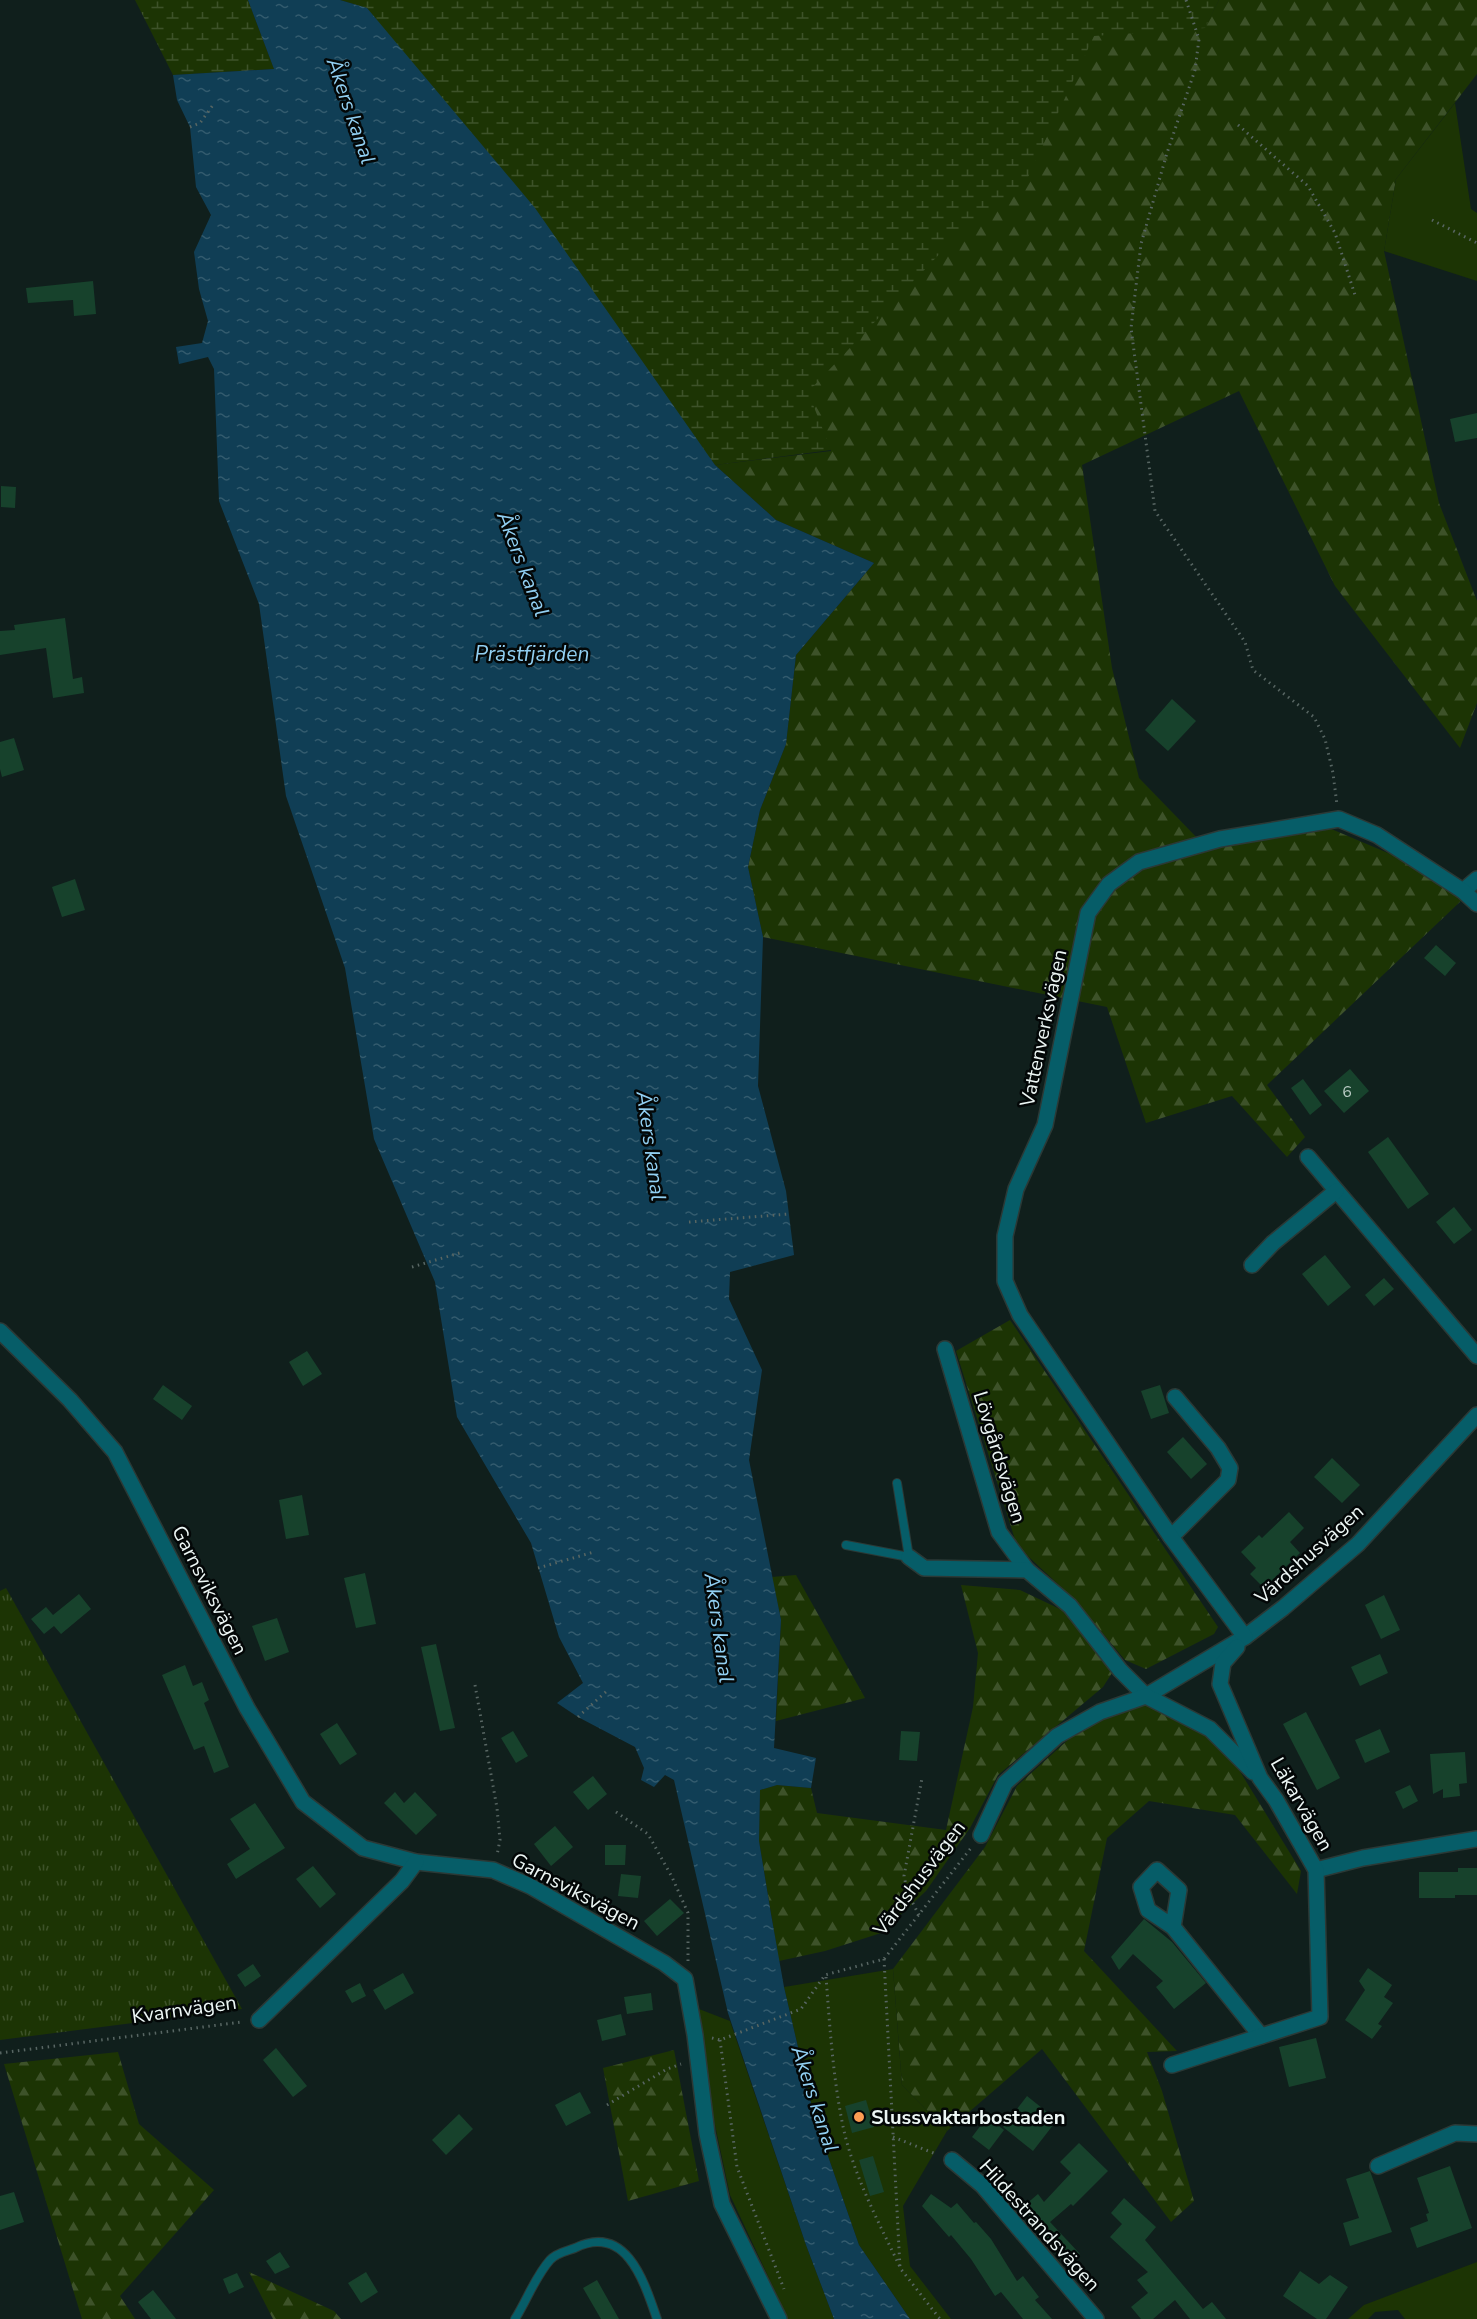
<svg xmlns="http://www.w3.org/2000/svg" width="1477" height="2319" font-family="'Nunito Sans',sans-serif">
<defs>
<pattern id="grass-tufts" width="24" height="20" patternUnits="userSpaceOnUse" patternTransform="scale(1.5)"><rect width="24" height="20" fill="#1c3404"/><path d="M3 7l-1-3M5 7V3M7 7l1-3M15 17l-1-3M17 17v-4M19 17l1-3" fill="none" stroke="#3d5229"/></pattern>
<pattern id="forest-firs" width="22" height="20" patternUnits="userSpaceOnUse" patternTransform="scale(1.5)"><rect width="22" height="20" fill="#1c3404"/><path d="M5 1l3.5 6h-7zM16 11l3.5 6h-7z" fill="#3d5229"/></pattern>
<pattern id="wetland-marsh" width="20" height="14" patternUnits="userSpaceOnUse" patternTransform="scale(1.5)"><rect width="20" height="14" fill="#1c3404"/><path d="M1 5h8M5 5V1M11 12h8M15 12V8" fill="none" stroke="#3d5229"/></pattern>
<pattern id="water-ripples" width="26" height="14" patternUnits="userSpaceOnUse" patternTransform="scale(1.5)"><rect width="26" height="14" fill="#103e55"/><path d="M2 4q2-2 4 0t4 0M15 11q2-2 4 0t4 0" fill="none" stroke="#335b6e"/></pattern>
</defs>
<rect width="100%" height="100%" fill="#101f1c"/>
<polygon fill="url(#grass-tufts)" points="6,1588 242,2009 0,2040 0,1591"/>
<g fill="url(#forest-firs)">
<polygon points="1115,0 1205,27 1219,0 1477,0 1477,74 1396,179 1384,251 1439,503 1477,601 1477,703 1460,748 1335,586 1239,391 1082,465 1112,668 1139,778 1203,844 1329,828 1395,856 1462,900 1267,1085 1305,1137 1287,1157 1232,1096 1146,1123 1107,1007 763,937 748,867 760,810 786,744 796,655 874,563 776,520 715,465 831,451 807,392"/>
<polygon points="1010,1320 1218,1627 1214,1634 1146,1669 1125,1660 1074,1599 1017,1546 956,1351"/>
<polygon points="796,1575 865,1698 776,1721 781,1620 772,1577"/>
<polygon points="961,1585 1020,1590 1062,1610 1112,1673 1103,1687 998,1775 970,1828 926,1891 881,1933 825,1951 779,1961 759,1841 760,1790 777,1785 811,1788 817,1813 946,1830 973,1707 978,1653"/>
<polygon points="1126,1698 1171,1703 1214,1729 1301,1871 1297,1894 1235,1815 1149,1801 1107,1838 1084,1951 1177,2051 1147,2052 1162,2091 1194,2201 1171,2222 1042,2049 947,2131 902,2085 893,1969 985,1847 1017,1786 1070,1738"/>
<polygon points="674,2050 699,2181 628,2201 603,2068"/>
<polygon points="118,2052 139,2124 214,2190 120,2296 135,2319 82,2319 4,2064"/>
<polygon points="249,2272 334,2311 341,2319 273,2319"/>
</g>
<g fill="url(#wetland-marsh)">
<polygon points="135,0 248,0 274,69 173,75"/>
<polygon points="340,0 1219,0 1205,28 1094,36 1022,190 949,244 808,392 831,450 715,465 367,8"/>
</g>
<g fill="#1c3404">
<polygon points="1455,103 1471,209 1477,213 1477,281 1384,251 1396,179"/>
<polygon points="893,1969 902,2085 947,2131 903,2206 910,2266 951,2319 910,2319 859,2245 814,2116 784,1987"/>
<polygon points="699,2009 730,2021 806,2245 834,2319 788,2319 730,2195 710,2102"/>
<polygon points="1477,2262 1477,2319 1405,2319 1398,2310 1375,2312 1368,2319 1348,2319 1364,2305"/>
</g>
<polygon fill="url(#water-ripples)" points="248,0 340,0 367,8 535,208 715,465 776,520 874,563 796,655 786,744 760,810 748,867 763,937 758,1086 786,1191 794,1255 730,1272 729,1299 762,1370 749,1460 781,1620 774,1748 816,1758 811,1788 777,1785 760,1790 759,1841 771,1914 784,1987 814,2116 859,2245 910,2319 834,2319 806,2245 728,2013 674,1780 665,1775 654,1787 641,1780 644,1768 635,1747 578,1717 557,1703 583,1683 559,1637 531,1543 457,1417 435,1282 374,1139 345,968 286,796 259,604 219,501 214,369 208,357 179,364 176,347 202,343 208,321 199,289 194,252 211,215 196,187 190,127 177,100 173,75 274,69"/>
<g fill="#17422c">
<polygon points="93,281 96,314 74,316 73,300 28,303 26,288"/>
<polygon points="1477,413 1477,438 1455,442 1450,419"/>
<polygon points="1,486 16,487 15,508 1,507"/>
<polygon points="65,618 73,679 82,677 84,693 53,698 46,648 0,655 0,631 15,630 14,625"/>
<polygon points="1172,699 1196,721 1168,751 1145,730"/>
<polygon points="14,738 24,770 2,777 0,769 0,742"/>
<polygon points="75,879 85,910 62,917 52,887"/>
<polygon points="1436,945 1456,963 1445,976 1424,958"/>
<polygon points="1350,1069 1369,1091 1344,1113 1324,1091"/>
<polygon points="1303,1079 1322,1105 1310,1115 1291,1088"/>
<polygon points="1388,1137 1429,1194 1408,1209 1368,1152"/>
<polygon points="1454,1207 1472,1230 1454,1244 1436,1222"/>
<polygon points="1325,1255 1351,1287 1328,1306 1302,1274"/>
<polygon points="1384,1278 1394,1289 1374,1306 1365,1295"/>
<polygon points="307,1351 322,1374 303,1386 289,1362"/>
<polygon points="163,1385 192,1406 182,1420 153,1399"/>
<polygon points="1160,1385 1169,1413 1151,1419 1141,1391"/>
<polygon points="1183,1437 1207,1464 1191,1479 1167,1452"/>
<polygon points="1332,1458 1360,1485 1342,1503 1314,1477"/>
<polygon points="302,1495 309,1535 286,1539 279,1500"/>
<polygon points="1289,1512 1304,1528 1290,1542 1300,1553 1264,1588 1250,1574 1256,1568 1241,1552 1259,1535 1262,1538"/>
<polygon points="365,1573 376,1624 356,1628 344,1578"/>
<polygon points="79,1594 91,1609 61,1634 54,1626 44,1634 31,1619 46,1607 53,1615"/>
<polygon points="1384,1595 1400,1630 1381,1639 1365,1605"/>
<polygon points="277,1618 289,1652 265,1661 252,1626"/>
<polygon points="436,1644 455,1728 440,1731 421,1647"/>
<polygon points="1380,1654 1388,1673 1360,1686 1351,1667"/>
<polygon points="185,1665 193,1686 202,1682 209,1700 204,1703 229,1767 214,1773 204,1746 194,1750 162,1675"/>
<polygon points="1306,1712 1340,1778 1317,1790 1283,1724"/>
<polygon points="337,1723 357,1754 340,1765 320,1734"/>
<polygon points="1380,1729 1390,1752 1365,1763 1355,1740"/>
<polygon points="513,1731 528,1756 516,1763 501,1738"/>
<polygon points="901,1731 920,1732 917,1761 899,1760"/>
<polygon points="1465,1752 1467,1783 1459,1784 1460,1796 1443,1798 1443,1789 1433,1794 1430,1754"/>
<polygon points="593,1776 607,1794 588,1810 573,1792"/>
<polygon points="1410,1785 1418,1801 1403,1809 1395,1792"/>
<polygon points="395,1792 404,1803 415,1792 437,1815 416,1835 384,1803"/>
<polygon points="255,1803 285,1848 236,1879 227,1864 250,1849 230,1819"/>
<polygon points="555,1826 573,1847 551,1866 534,1844"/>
<polygon points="605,1845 626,1845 625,1865 605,1865"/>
<polygon points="313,1866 336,1894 320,1908 296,1879"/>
<polygon points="1458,1868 1477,1868 1477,1895 1455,1895 1455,1898 1419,1898 1419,1872 1458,1872"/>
<polygon points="621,1874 641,1876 638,1898 618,1896"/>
<polygon points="670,1899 684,1913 657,1936 644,1921"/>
<polygon points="1144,1919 1172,1942 1206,1983 1174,2009 1156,1987 1163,1981 1133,1954 1119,1970 1111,1957"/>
<polygon points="253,1964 261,1976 245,1987 237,1975"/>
<polygon points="1368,1968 1392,1985 1384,1997 1393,2003 1378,2024 1382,2026 1372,2039 1345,2020 1365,1990 1359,1981"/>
<polygon points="403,1973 414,1993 385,2010 373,1990"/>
<polygon points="360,1983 366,1996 352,2003 345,1991"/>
<polygon points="651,1993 653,2010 627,2014 624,1997"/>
<polygon points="621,2014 626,2035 602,2041 597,2020"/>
<polygon points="1316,2038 1326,2078 1289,2087 1279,2047"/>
<polygon points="276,2048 307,2086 293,2097 263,2060"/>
<polygon points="580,2092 591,2113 566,2126 555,2105"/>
<polygon points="1027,2096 1057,2120 1033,2151 1003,2127"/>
<polygon points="866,2100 874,2127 852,2133 845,2106"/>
<polygon points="459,2114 473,2129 446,2155 432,2140"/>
<polygon points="987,2117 1004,2130 989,2150 972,2137"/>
<polygon points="1079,2143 1108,2171 1073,2206 1071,2204 1050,2222 1080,2254 1067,2266 1018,2211 1038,2194 1044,2202 1071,2173 1060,2162"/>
<polygon points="873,2156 884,2192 870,2196 859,2160"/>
<polygon points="1450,2166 1472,2228 1417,2248 1410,2228 1428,2221 1426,2214 1429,2213 1417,2178"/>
<polygon points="1370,2171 1392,2232 1350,2246 1343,2223 1359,2218 1346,2179"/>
<polygon points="14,2192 24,2222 0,2230 0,2196"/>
<polygon points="931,2194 951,2208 957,2203 974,2223 976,2222 991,2239 1017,2281 1023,2276 1039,2297 1035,2300 1052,2319 1023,2319 1001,2292 995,2296 971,2259 951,2235 949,2237 922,2206"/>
<polygon points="1124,2198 1156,2227 1145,2240 1203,2309 1212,2302 1226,2319 1190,2319 1175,2300 1153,2319 1141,2319 1131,2307 1148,2293 1137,2280 1148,2272 1110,2237 1122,2224 1111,2213"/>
<polygon points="280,2252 290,2267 275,2274 266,2261"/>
<polygon points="1300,2271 1319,2284 1330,2275 1348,2287 1326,2319 1317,2319 1283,2296"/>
<polygon points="366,2272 378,2292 361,2303 348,2283"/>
<polygon points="237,2273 244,2287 229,2294 223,2279"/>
<polygon points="597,2280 619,2319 601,2319 583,2288"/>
<polygon points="153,2290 176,2319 151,2319 138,2302"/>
</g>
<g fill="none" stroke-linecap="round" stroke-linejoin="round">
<g stroke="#2b3936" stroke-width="10">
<g id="lane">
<polyline points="846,1545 909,1557 897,1483"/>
<path d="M515 2319C527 2300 535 2277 550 2260 556 2253 567 2251 575 2248 626 2223 644 2281 657 2319"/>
</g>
</g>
<g stroke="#2b3936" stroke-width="18">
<g id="street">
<polyline points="1463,891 1477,879"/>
<polyline points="1308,1157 1477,1356"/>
<polyline points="1252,1265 1273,1243 1336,1191"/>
<polyline points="0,1331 70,1400 115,1452 247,1708 303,1802 363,1848 416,1862 493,1870 530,1886 664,1963 685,1979 695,2035 707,2134 722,2204 779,2319"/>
<polyline points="945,1349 999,1532 1027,1570"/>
<polyline points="1171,1537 1228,1480 1230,1468 1218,1448 1175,1397"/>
<polyline points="909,1557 924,1568 1027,1570 1070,1606 1120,1670 1146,1696 1245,1637 1283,1608 1358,1544 1477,1415"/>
<polyline points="1245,1637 1171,1537 1020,1315 1005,1281 1005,1236 1016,1189 1045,1125 1088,913 1109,884 1139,862 1220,839 1339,819 1377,835 1463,891 1477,904"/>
<polyline points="981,1835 1005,1783 1057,1736 1100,1712 1146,1696 1210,1729 1253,1772"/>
<polyline points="1316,1870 1363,1858 1477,1839"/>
<polyline points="1173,1927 1148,1910 1141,1887 1157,1870 1179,1890 1173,1927 1261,2036"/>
<polyline points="259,2020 402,1881 416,1862"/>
<polyline points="1172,2065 1320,2017 1316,1870 1276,1800 1260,1778 1220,1684 1223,1663 1237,1647"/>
<polyline points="952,2160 982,2185 1096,2319"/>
<polyline points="1378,2166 1455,2133 1477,2134"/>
</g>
</g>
<g stroke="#586663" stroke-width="3" stroke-dasharray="1.5 4.5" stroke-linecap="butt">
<polyline points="1186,0 1199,39 1195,70 1167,153 1141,244 1131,328 1155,511 1245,642 1253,670 1314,717 1325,739 1333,773 1337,805"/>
<polyline points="1238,125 1308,186 1335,233 1355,295"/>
<polyline points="190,127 200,123 213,105"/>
<polyline points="1432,220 1477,243"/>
<polyline points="689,1222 789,1214"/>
<polyline points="412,1267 463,1252"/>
<polyline points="538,1568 594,1552"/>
<polyline points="475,1685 497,1808 500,1840 497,1855"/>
<polyline points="578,1717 608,1690"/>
<polyline points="616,1812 648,1834 672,1877 688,1913 688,1961"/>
<polyline points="919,1915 908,1894 904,1876 922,1778"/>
<polyline points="884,1959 900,2268 940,2319"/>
<path d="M826 1977C830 2028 833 2080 844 2131 855 2178 879 2223 900 2267"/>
<polyline points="712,2038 720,2040 801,2009 825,1975 884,1959 971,1848"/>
<polyline points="720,2040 737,2167 784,2289"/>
<polyline points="0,2053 242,2022"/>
<polyline points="607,2105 667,2069 681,2064"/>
<polyline points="893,2137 936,2154"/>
</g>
<use href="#lane" stroke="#065d68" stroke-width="8"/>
<use href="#street" stroke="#065d68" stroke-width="15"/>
</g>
<circle fill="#fc9d53" stroke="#030707" stroke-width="2" cx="859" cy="2117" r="6"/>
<g text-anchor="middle" stroke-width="5" stroke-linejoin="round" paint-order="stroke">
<g font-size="16" fill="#b8cac3">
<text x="1347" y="1097">6</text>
</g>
<g font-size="20" fill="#edf7f5" stroke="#030707">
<text transform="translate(1043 1028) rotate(-78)" y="7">Vattenverksvägen</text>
<text transform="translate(1000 1457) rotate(73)" y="7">Lövgårdsvägen</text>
<text transform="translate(1309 1554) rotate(-42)" y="7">Värdshusvägen</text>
<text transform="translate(210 1590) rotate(63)" y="7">Garnsviksvägen</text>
<text transform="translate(1302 1804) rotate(60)" y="7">Läkarvägen</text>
<text transform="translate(919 1878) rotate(-53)" y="7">Värdshusvägen</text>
<text transform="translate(576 1891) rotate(28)" y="7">Garnsviksvägen</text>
<text transform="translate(184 2009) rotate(-8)" y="7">Kvarnvägen</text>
<text transform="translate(1040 2225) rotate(48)" y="7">Hildestrandsvägen</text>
</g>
<g font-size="20" font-weight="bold" fill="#edf7f5" stroke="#030707" text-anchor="start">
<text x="871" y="2124">Slussvaktarbostaden</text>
</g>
<g font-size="21" font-style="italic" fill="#91cff2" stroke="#030707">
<text transform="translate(351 111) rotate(71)" y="7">Åkers kanal</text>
<text transform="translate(523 564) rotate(69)" y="7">Åkers kanal</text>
<text x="532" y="661">Prästfjärden</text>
<text transform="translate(651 1146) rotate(82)" y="7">Åkers kanal</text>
<text transform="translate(719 1628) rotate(82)" y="7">Åkers kanal</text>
<text transform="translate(815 2099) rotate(72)" y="7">Åkers kanal</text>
</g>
</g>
</svg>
